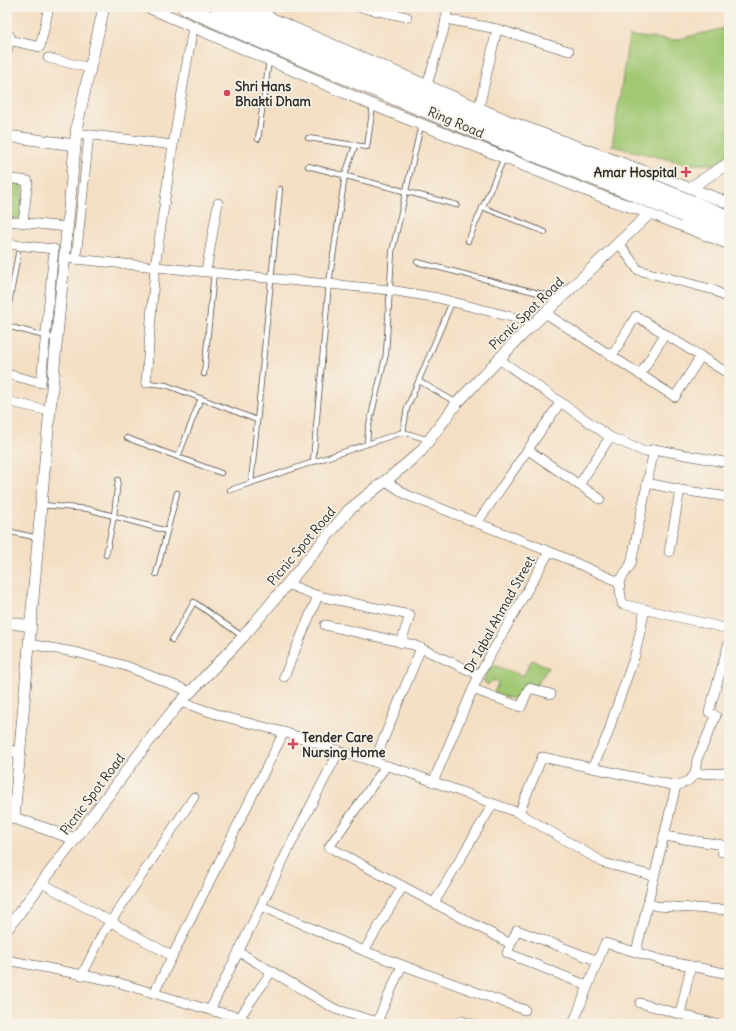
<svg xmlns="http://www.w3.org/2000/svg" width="736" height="1031" font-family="Delius,sans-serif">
<rect width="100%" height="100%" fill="#f7f3e8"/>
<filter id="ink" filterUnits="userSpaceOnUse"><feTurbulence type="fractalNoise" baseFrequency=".025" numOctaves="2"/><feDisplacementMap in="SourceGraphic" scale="8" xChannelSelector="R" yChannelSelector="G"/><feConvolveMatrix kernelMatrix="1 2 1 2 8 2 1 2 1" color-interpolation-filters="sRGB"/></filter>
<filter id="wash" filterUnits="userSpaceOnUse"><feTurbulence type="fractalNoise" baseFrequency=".012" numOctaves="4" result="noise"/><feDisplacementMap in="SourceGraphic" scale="16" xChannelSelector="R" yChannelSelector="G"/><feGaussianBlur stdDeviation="0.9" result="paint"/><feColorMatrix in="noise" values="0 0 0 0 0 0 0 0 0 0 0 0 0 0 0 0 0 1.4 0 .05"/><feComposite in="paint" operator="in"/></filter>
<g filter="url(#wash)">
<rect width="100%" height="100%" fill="#f4dfc4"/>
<g fill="#a1c873" stroke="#667a4f">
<polygon points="729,27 729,158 719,164 688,164 612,146 629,36 674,40"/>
<polygon points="7,182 24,183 20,219 7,217"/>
<polygon points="532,660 549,667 536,685 527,682 520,701 494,693 498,683 492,680 488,685 483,681 491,664 523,676"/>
</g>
</g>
<g filter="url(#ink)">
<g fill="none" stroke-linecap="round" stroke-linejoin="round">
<g stroke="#494642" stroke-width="6">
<g id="service">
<polyline points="308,138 367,147 373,106"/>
<polyline points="258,139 269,60"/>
<polyline points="308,166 457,205"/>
<polyline points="482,207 545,232"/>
<polyline points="468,241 504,158"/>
<polyline points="417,262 558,298"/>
<polyline points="7,315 18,254"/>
<polyline points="7,326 56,339"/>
<polyline points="204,374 214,272"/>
<polyline points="419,381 457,403"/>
<polyline points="146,383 166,385 257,420"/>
<polyline points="403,432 407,408 452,302"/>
<polyline points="127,438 221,473"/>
<polyline points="367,444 368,429 386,354 392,252 421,125"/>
<polyline points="178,457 201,398"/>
<polyline points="313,462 329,283 345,175 355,146"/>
<polyline points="251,483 280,189"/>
<polyline points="230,490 403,432 429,440"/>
<polyline points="42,505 88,509 167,531"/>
<polyline points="7,531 38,538"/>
<polyline points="106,555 114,516 118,480"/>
<polyline points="156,574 177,493"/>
<polyline points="172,640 194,602 242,636"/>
</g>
</g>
<g stroke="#494642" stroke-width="10">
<g id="minor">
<polyline points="359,7 407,17"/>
<polyline points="266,16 269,7"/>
<polyline points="446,19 497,29 569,51"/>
<polyline points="9,40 40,47 49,7"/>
<polyline points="7,52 10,36 7,36"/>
<polyline points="48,58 90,68"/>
<polyline points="427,85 444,29 448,7"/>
<polyline points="479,108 497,29"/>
<polyline points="76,133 173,145"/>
<polyline points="7,178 28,181 23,222"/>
<polyline points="7,221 67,227"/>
<polyline points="619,243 638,270 714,290 729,299"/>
<polyline points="7,244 54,249 41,383 7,374"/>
<polyline points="64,258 390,290 438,298 535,323"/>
<polyline points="76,259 89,135"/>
<polyline points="206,271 218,203"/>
<polyline points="545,313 675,397 701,356"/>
<polyline points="612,356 636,316 729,374"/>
<polyline points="499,359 610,437 645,452 654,449 729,463"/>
<polyline points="640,375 665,334"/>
<polyline points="146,383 155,267 173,145 193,27"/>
<polyline points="7,401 49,411"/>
<polyline points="654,449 631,564 619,582 622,604 729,629"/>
<polyline points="528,450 600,499"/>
<polyline points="386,481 407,495 558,555 619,582"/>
<polyline points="647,483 680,490"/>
<polyline points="579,485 610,437"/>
<polyline points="477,523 560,403"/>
<polyline points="669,552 680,490 729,497"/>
<polyline points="287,584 318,596"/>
<polyline points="325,625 414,645 479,675"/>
<polyline points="29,644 79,653 126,666 191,692"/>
<polyline points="284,677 318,596 410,615 401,643"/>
<polyline points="473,689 521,707 529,688 551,694"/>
<polyline points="181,702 225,717 284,732 339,751 407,772 519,813 604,863 654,876"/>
<polyline points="7,748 19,754"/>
<polyline points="374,762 421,648"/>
<polyline points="386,766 329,847 511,944"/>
<polyline points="592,768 608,734 613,717 635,655 645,609"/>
<polyline points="695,774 697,759 716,716 709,712 729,642"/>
<polyline points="433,782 479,675 549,552"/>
<polyline points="519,813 542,757 676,786 688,781 695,774 724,773 729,770"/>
<polyline points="664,836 723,845 722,852 729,852"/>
<polyline points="42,883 172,956"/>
<polyline points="434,903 493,804"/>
<polyline points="648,903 656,906 729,910"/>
<polyline points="261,906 364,951 525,1010"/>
<polyline points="364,951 403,886"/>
<polyline points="239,952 335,1009 384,1024"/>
<polyline points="636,952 676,786"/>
<polyline points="7,960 113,981 213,1011 240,1017 251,1024"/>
<polyline points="82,975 103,933 194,797"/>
<polyline points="588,986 507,953 517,930 598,961"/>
<polyline points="154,993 284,732"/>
<polyline points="640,1003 716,1024"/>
<polyline points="210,1010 294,838 339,751"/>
<polyline points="680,1014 691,966"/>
<polyline points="462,1021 473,1024"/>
<polyline points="235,1024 272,971"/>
<polyline points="376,1024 402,965"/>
<polyline points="573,1024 605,943 662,960 729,974"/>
</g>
</g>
<g stroke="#494642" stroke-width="12">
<g id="tertiary">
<polyline points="148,7 373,105 608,199 650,213 729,244"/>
<polyline points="245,7 513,123 729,203"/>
<polyline points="7,136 75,145"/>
<polyline points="7,622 30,626"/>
<polyline points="75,839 14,818 43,483 77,125 104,7"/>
<polyline points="7,929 149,741 176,707 243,637 349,510 404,466 421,451 457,403 522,335 650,213 729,163"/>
</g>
</g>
<g stroke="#494642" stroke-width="16">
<g id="trunk">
<path d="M185 7C332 73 482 134 633 193"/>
<polyline points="218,7 260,26 543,145 636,180"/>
<polyline points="692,203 729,218"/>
<polyline points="684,215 729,232"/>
</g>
</g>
<use href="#service" stroke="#fff" stroke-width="4.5"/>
<use href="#minor" stroke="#fff" stroke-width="9"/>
<use href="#tertiary" stroke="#fff" stroke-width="11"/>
<use href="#trunk" stroke="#fff" stroke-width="15"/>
<g stroke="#494642" stroke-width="16" stroke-linecap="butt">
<g id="trunk-bridge">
<polyline points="636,180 692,203"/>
<polyline points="633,193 684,215"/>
</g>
</g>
<use href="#trunk-bridge" stroke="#fff" stroke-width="15"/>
</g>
</g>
<g fill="#d1495b" stroke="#f7f3e8" stroke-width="1.5">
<circle cx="227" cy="93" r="4"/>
<path d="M684 166h4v4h4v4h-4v4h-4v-4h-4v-4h4z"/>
<path d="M291 738h4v4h4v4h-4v4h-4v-4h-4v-4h4z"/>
</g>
<g text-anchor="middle" stroke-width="3.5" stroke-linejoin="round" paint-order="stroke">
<g font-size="13" font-weight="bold" fill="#2b2b2b" stroke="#f7f3e8" text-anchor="start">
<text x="235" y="91">Shri Hans<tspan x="235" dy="15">Bhakti Dham</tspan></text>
<text x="677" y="177" text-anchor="end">Amar Hospital</text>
<text x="302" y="742">Tender Care<tspan x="302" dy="15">Nursing Home</tspan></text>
</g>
<g font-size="13" fill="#2b2b2b" stroke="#f7f3e8">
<text transform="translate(456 122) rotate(23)" y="5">Ring Road</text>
<text transform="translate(526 313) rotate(-44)" y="5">Picnic Spot Road</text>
<text transform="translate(301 546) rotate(-50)" y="5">Picnic Spot Road</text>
<text transform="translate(499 614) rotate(-61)" y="5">Dr Iqbal Ahmad Street</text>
<text transform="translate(92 794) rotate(-53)" y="5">Picnic Spot Road</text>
</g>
</g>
<rect width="736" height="1031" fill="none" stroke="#f7f3e8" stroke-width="24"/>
</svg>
